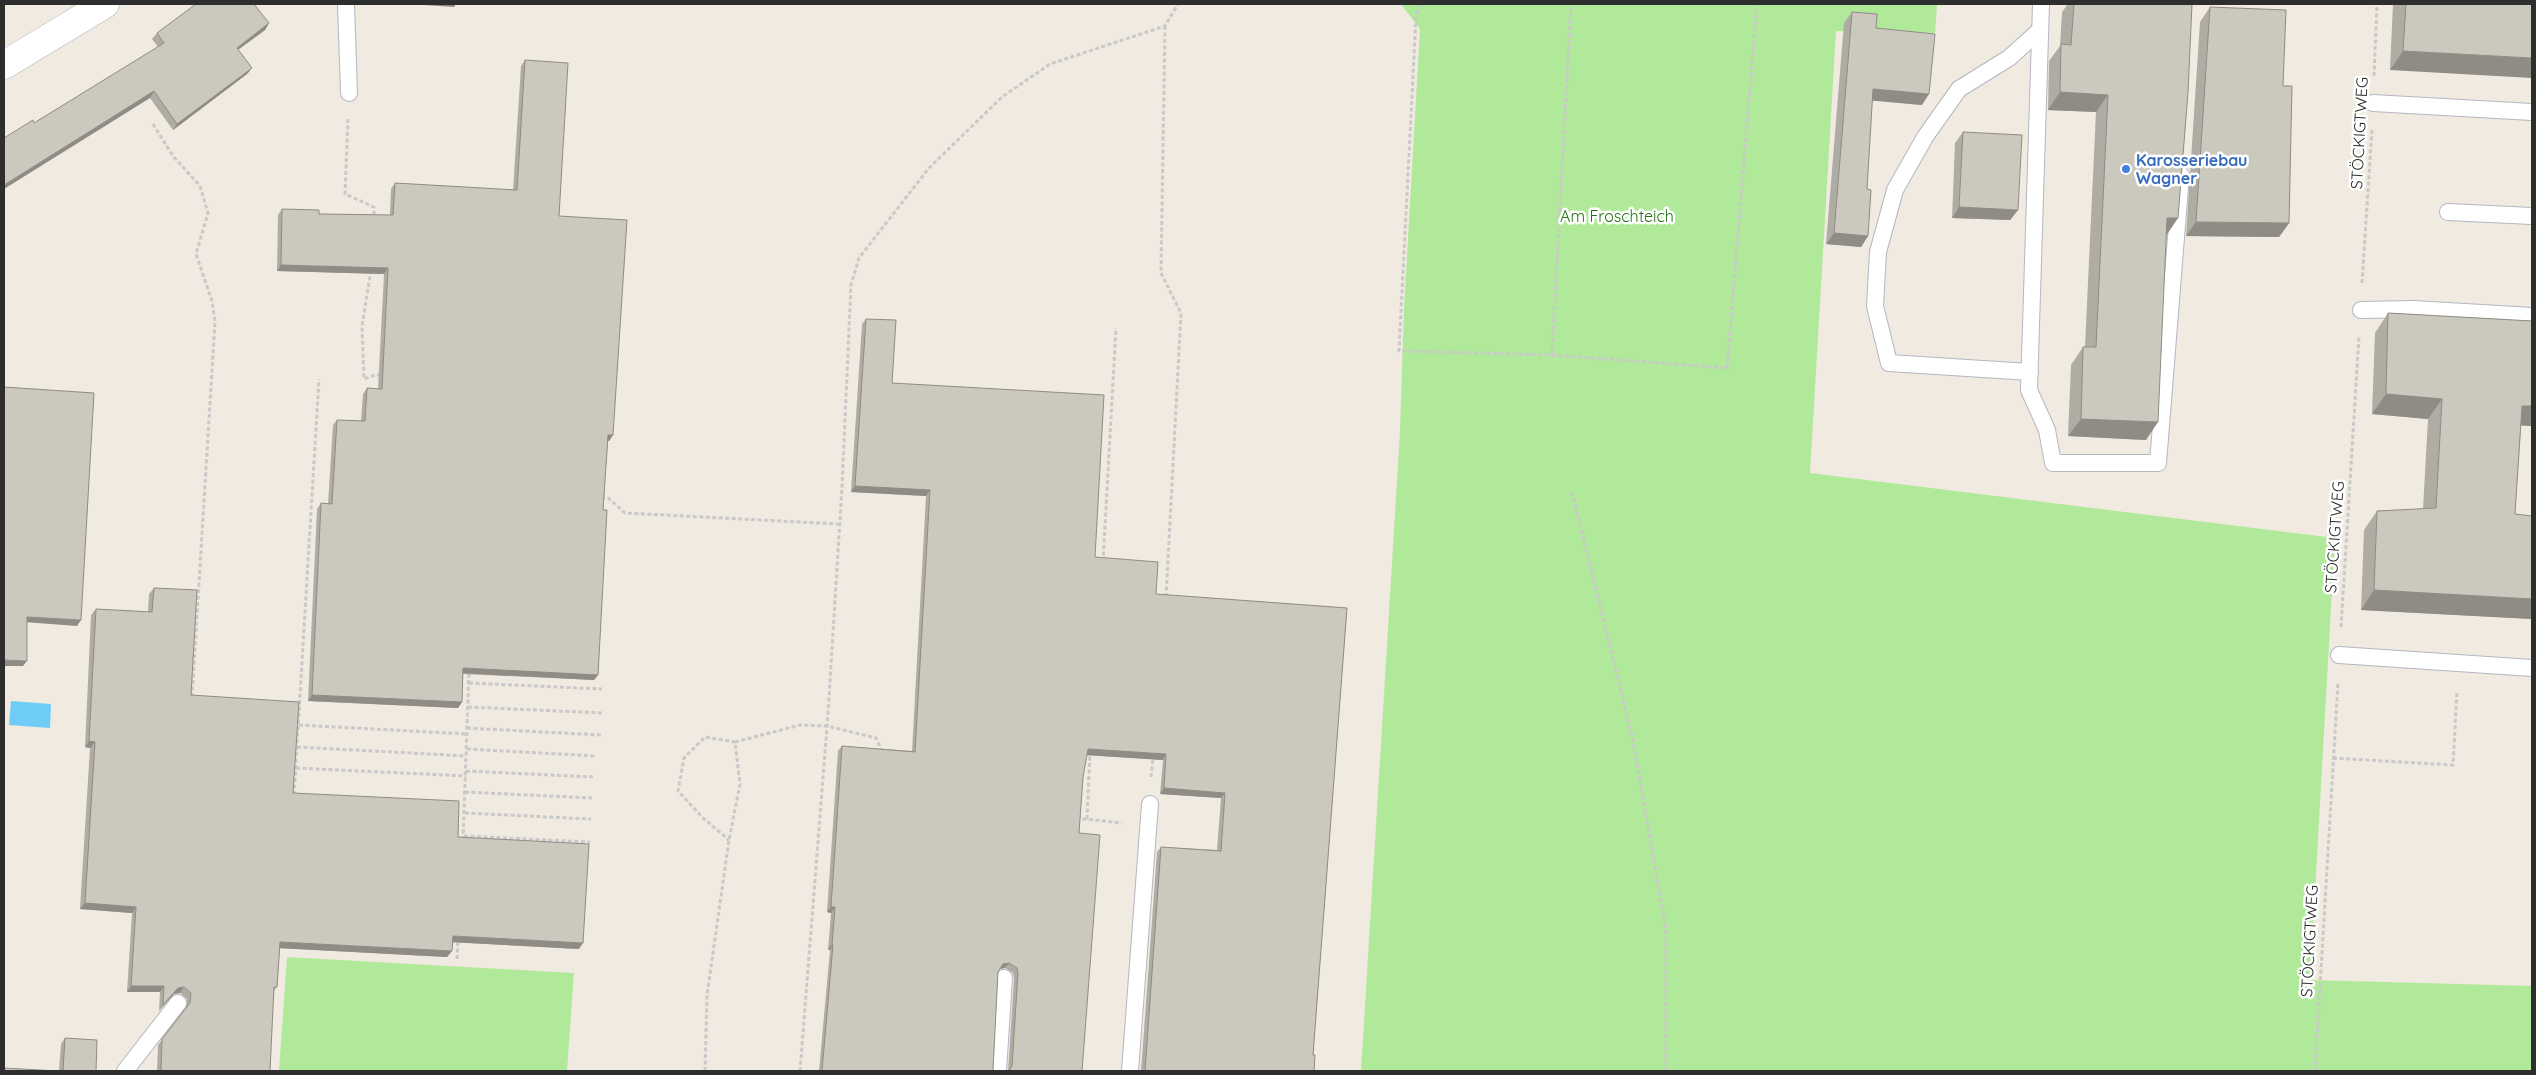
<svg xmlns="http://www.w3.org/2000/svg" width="2536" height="1075" font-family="Quicksand,sans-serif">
<rect width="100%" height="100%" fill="#f0eae0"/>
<g fill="#b1e99a">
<polygon points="1401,4 1937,4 1935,33 1836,31 1810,473 2335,538 2310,980 2532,986 2532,1071 1361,1071 1400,432 1404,308 1420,29"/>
<polygon points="287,957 574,973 567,1071 279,1071"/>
</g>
<polygon fill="#6eccf7" points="11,701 51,704 50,728 9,725"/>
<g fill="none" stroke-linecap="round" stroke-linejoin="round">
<g stroke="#b4b6c2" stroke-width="18">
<g id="service">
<polyline points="346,4 349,93"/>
<polyline points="2041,4 2029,390 2047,430 2053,463 2158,463 2181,175"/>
<polyline points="2373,103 2532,112"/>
<polyline points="2448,212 2532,216"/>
<polyline points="2361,310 2414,309 2532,316"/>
<polyline points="2030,372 1889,363 1875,306 1878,252 1895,190 1925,137 1959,89 2009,58 2040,30"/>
<polyline points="2339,655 2532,668"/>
<polyline points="125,1071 178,1003"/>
<polyline points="998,1071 1004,978"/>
<polyline points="1130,1071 1150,804"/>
</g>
</g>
<g stroke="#b4b6c2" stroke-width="29">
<polyline id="minor" points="4,65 105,4"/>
</g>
<g stroke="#c9c9c9" stroke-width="3" stroke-dasharray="4 2.5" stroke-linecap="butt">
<polyline points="1419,4 1416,17 1399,351 1552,355 1727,368 1757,4"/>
<polyline points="1165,26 1161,273 1181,313 1166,598"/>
<polyline points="2374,76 2377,4"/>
<polyline points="348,119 345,194 374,207 374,219"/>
<polyline points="153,124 173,156 200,186 208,213 196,254 212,301 215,321 192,698"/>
<polyline points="371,270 362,326 364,379 375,375 382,375"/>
<polyline points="2362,283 2372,129"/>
<polyline points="1552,355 1571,4"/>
<polyline points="1572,492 1633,741 1666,930 1666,1071"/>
<polyline points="601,498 608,498 625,513 839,524"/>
<polyline points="1103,562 1116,328"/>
<polyline points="2341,627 2359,336"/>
<polyline points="469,683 602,689"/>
<polyline points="468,707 604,713"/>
<polyline points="299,725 467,734"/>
<polyline points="467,728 601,735"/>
<polyline points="735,742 800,725 827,726 876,738 882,751"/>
<polyline points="297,747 466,756"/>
<polyline points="467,749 596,756"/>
<polyline points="2333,758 2453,765 2457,691"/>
<polyline points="296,768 466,776"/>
<polyline points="466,771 593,777"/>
<polyline points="1151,777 1153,756"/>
<polyline points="465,792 592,798"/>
<polyline points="294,795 319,379"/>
<polyline points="465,813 591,819"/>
<polyline points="1076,818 1122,823"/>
<polyline points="1087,819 1090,752"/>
<polyline points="464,836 590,842"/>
<polyline points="463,840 469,671"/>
<polyline points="457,959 458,939"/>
<polyline points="705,1071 707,995 729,840 740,784 735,742 705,737 684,758 678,791 703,818 729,840"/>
<polyline points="800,1071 828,714 842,487 851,285 859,258 929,168 1002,97 1050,64 1165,26 1178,4"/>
<polyline points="2315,1071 2338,683"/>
</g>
<use href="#service" stroke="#fff" stroke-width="16"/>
<use href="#minor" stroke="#fff" stroke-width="28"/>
</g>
<g fill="#afaca3">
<polygon points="2068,4 2192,4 2166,236 2146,440 2068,436 2071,365 2083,347 2085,347 2096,112 2048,110 2049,61 2060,46 2062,12"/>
<polygon points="2393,4 2532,4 2390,70"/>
<polygon points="2210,7 2283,86 2289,223 2279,237 2186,236 2200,22"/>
<polygon points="1852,12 1876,28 1922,105 1872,100 1867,189 1868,236 1861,247 1826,244 1844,23"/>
<polygon points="269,23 265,30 238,50 252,68 247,74 173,130 150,98 34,123 158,47 152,39 157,33"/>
<polygon points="525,60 559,216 613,435 609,441 608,441 603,510 598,675 594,680 463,674 462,702 458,708 308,701 317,509 321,503 328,504 333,425 337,420 361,421 363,394 367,388 378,389 384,274 277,271 278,215 282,209 319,214 390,215 391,189 395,183 513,190 521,66"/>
<polygon points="1963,132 2018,210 2010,220 1952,218 1955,143"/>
<polygon points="2388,313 2532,321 2532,426 2521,425 2515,514 2532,516 2532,619 2361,610 2364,530 2377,511 2423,509 2428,419 2372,414 2375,333"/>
<polygon points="866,319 892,383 1095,557 1156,594 1347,608 1313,1055 1314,1071 1141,1071 1157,852 1161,847 1217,850 1221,798 1160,794 1163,760 1087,755 1083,777 1079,833 1082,1071 1008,1071 1014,979 1013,973 1005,968 1000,969 998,972 993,1070 995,1071 819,1071 830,950 828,950 831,913 827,912 838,751 842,746 912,751 926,496 851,492 862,324"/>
<polygon points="154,588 191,695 293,793 458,837 579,949 452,942 452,951 447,957 280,948 277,987 273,992 270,1071 157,1071 158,1045 186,1008 187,999 180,993 174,994 159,1011 160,992 127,992 132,913 80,909 90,748 85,747 91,615 96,609 148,612 149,594"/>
<polygon points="65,1038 96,1071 59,1071 61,1044"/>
</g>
<g fill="#8e8c85">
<polygon points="408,4 456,4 454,7"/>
<polygon points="269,23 265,30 232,54 237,48"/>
<polygon points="2403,51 2532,58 2532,78 2390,70"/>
<polygon points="252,68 247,74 173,130 177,124"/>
<polygon points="1873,89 1929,94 1922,105 1865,100"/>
<polygon points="154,91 150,98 4,189 4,185"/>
<polygon points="2060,92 2108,95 2096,112 2048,110"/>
<polygon points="1959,207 2018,210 2010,220 1952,218"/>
<polygon points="2167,218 2178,218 2166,236"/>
<polygon points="2196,222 2289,223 2279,237 2186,236"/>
<polygon points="1834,233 1868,236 1861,247 1826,244"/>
<polygon points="281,265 388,268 384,274 277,271"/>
<polygon points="2386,394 2442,399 2428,419 2372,414"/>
<polygon points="2522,406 2532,406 2532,426 2509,425"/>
<polygon points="2081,419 2158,422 2146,440 2068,436"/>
<polygon points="608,435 613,435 609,441 604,440"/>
<polygon points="855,486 930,490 926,496 851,492"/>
<polygon points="2374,590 2532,599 2532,619 2361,610"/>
<polygon points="27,617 81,620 77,626 24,622"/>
<polygon points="4,660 27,661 23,666 4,666"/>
<polygon points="463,668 598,675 594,680 459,673"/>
<polygon points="312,695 462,702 458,708 308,701"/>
<polygon points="89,741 95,742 90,748 85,747"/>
<polygon points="1088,749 1166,754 1163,760 1084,755"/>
<polygon points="1164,788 1225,793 1221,798 1160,794"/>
<polygon points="85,903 136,907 132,913 80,909"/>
<polygon points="831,907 835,907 831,913 827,912"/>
<polygon points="453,936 583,943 579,949 448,942"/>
<polygon points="280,942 452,951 447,957 276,948"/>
<polygon points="832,945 833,945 830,950 828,950"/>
<polygon points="1009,963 1005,968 999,969 1003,964"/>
<polygon points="131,986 164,986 160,992 127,992"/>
<polygon points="184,987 180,993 174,994 159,1011 178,988"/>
</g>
<g fill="#cbc8be" stroke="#8e8c85">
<polygon points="196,4 254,4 269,23 237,48 252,68 177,124 154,91 4,185 4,138 33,120 34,123 164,43 157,33"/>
<polygon points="2074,4 2192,4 2188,92 2178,218 2167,218 2158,422 2081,419 2083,347 2096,347 2108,95 2060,92 2061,44 2071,45"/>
<polygon points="2406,4 2532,4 2532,58 2403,51"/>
<polygon points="2210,7 2286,10 2283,86 2292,86 2289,223 2196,222"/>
<polygon points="1852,12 1877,14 1876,28 1935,34 1929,94 1873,89 1867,189 1871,190 1868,236 1834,233"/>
<polygon points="525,60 568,63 559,216 627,220 613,435 608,435 603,510 607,510 598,675 463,668 462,702 312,695 321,503 332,504 337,420 365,421 367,388 382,389 388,268 281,265 282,209 319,210 319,214 393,215 395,183 517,190"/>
<polygon points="1963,132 2022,135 2018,210 1959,207"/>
<polygon points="2388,313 2532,321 2532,406 2522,406 2515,514 2532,516 2532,599 2374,590 2377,511 2436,508 2442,399 2386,394"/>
<polygon points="866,319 896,320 892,383 1104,395 1095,557 1158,562 1156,594 1347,608 1313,1055 1315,1055 1314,1071 1145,1071 1161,847 1221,851 1225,793 1164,788 1166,754 1088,749 1083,777 1079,833 1100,835 1082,1071 1009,1071 1012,1066 1018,973 1017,968 1009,963 1003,964 998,972 993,1070 995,1071 822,1071 833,945 832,945 835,907 831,907 842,746 915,752 930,490 855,486"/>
<polygon points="4,387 94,393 81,620 27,617 27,661 4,660"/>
<polygon points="154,588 197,590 191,695 299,702 293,793 459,801 458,837 589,844 583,943 453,936 452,951 280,942 277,987 274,987 270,1071 161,1071 162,1039 190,1003 191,993 184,987 178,988 163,1005 164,986 131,986 136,907 85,903 95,742 89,741 96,609 152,612"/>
<polygon points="65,1038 97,1040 96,1071 63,1071"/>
<polygon points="4,1068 57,1071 4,1071"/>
</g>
<circle fill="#3f7fe0" stroke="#fff" stroke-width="2" cx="2126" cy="169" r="5"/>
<g text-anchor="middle" stroke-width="5" stroke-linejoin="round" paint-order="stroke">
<g font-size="16" fill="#2e2e2e" stroke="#fff">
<text transform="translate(2359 133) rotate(-87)" y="6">STÖCKIGTWEG</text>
<text transform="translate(2334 537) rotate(-86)" y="6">STÖCKIGTWEG</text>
<text transform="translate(2309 941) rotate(-87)" y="6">STÖCKIGTWEG</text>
</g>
<g font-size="16" font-weight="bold" fill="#366cbe" stroke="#fff" text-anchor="start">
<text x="2136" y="166">Karosseriebau<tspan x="2136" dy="18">Wagner</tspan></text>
</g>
<g font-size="16" fill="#257316" stroke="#fff">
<text x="1617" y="222">Am Froschteich</text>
</g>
</g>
<rect width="2536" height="1075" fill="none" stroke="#2e2e2e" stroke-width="10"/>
</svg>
